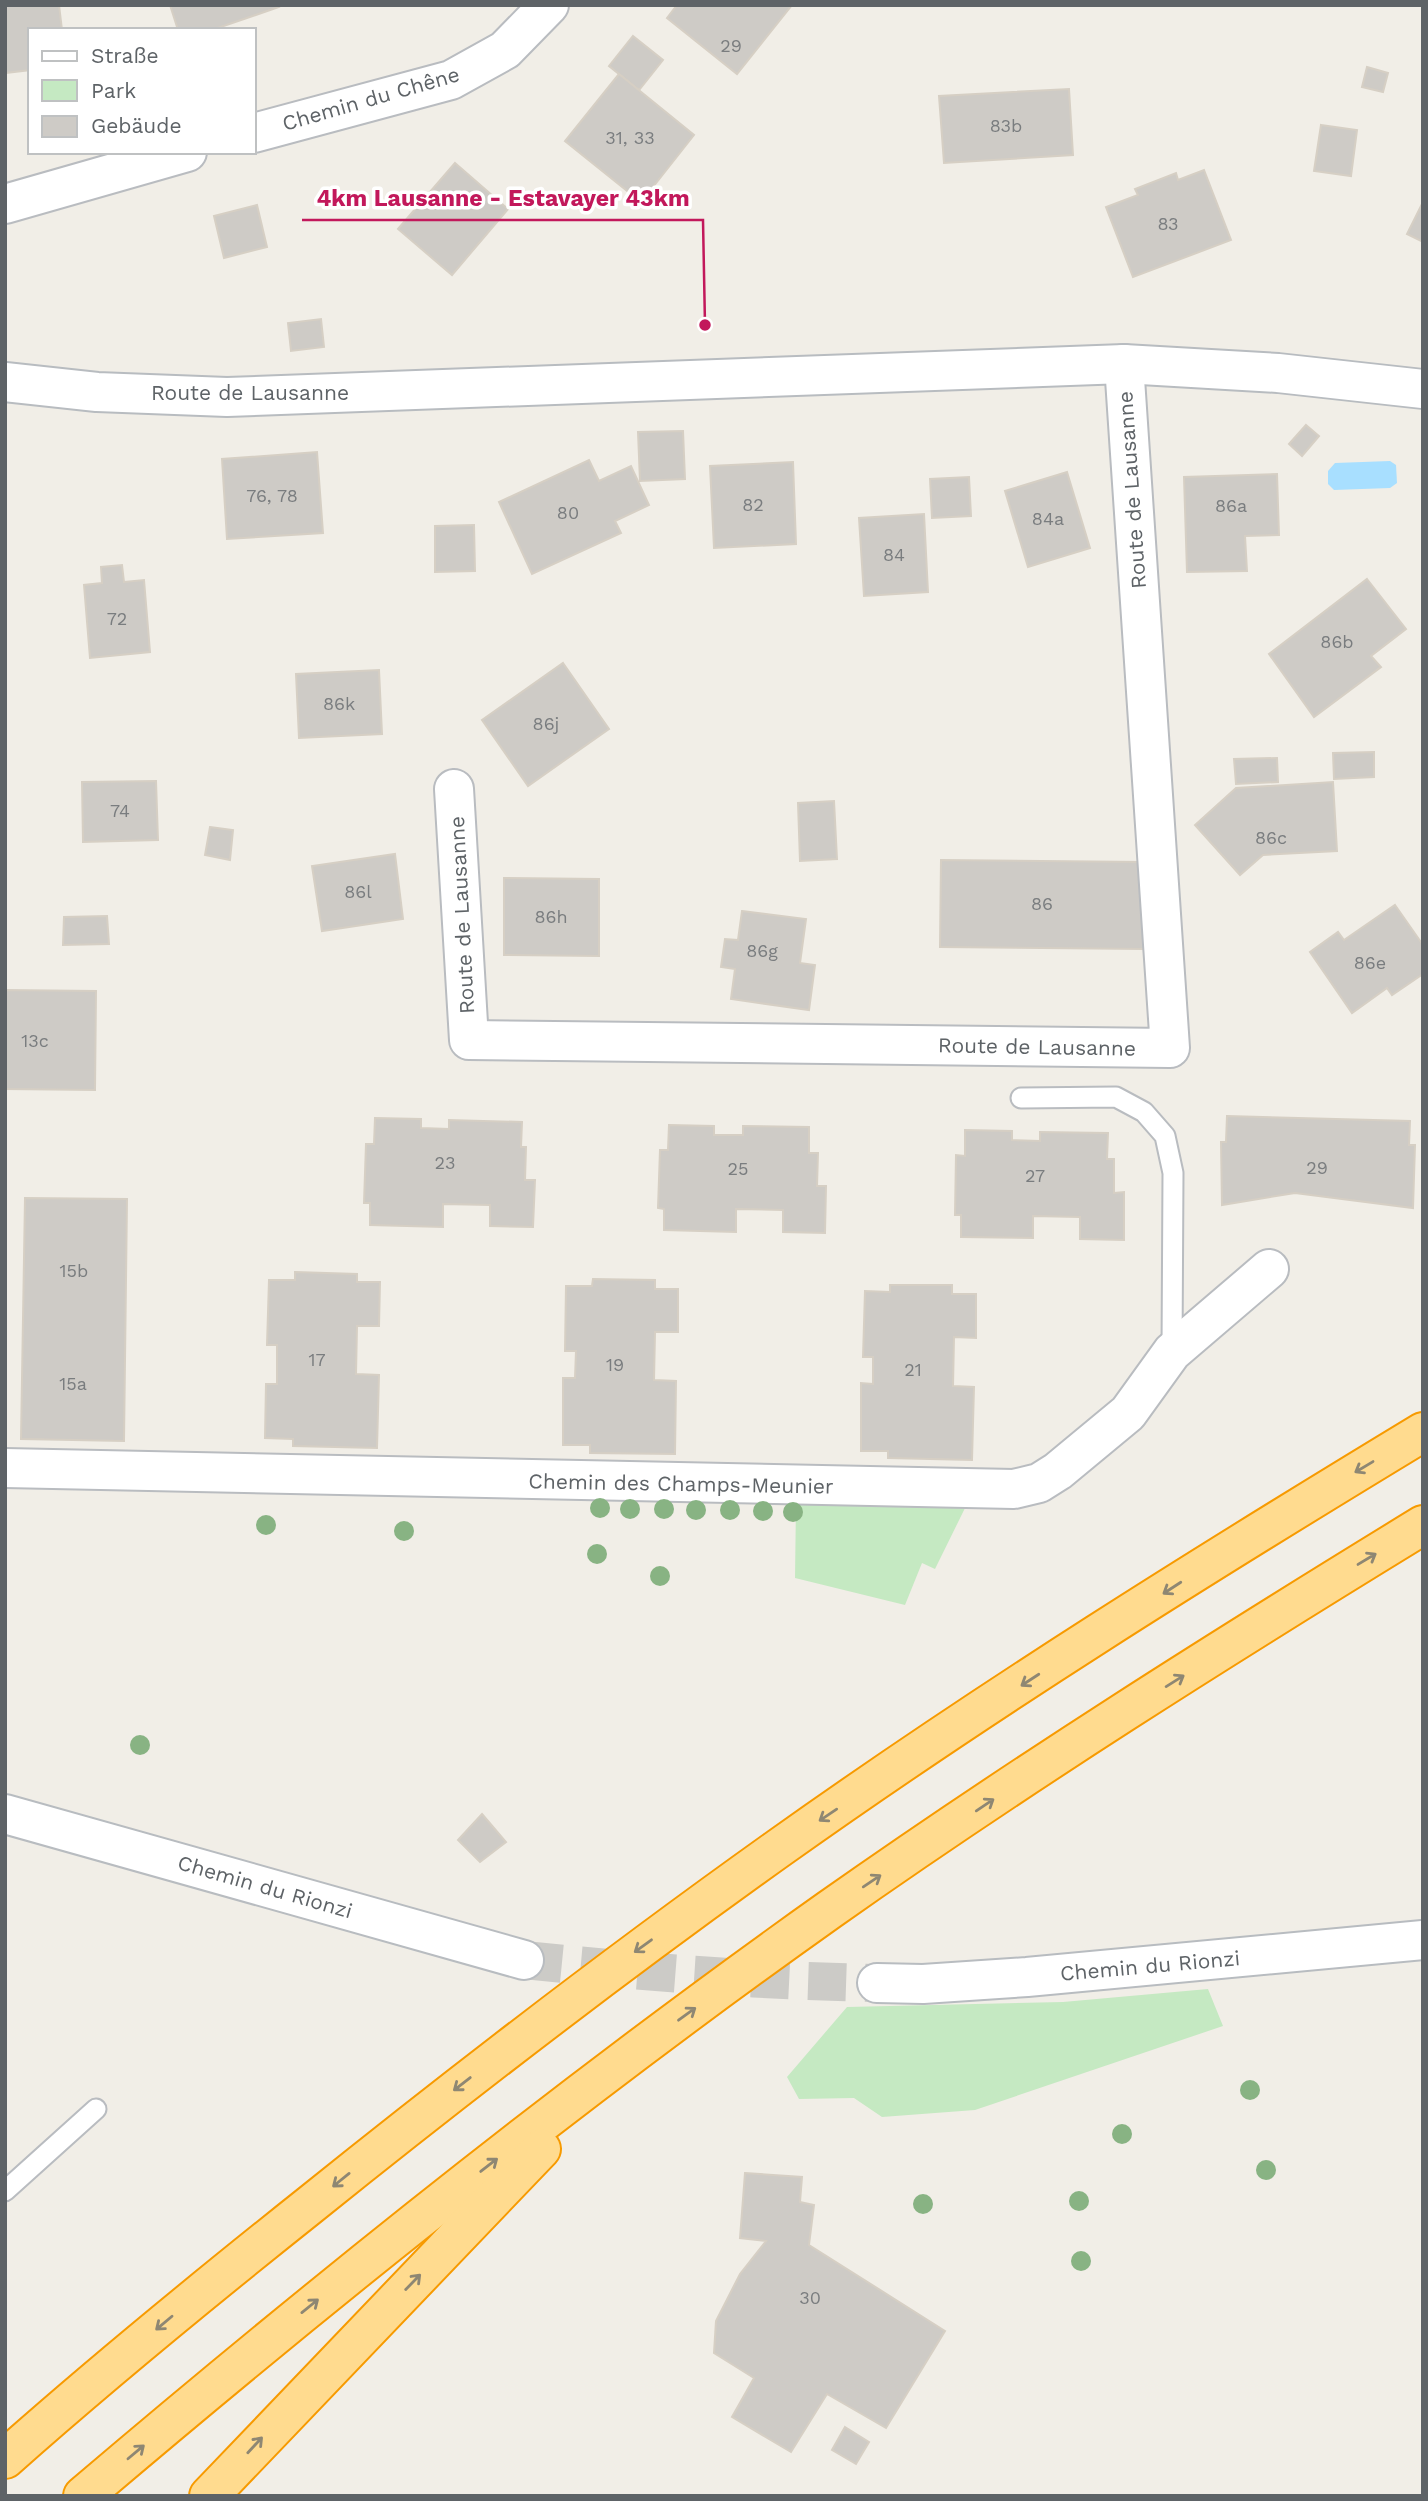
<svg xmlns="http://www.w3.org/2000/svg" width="1428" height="2501" font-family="'Work Sans',sans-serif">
<rect width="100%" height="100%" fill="#f1eee7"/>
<g fill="#c5e9c2">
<polygon points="796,1503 966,1506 935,1569 922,1563 905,1605 795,1578"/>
<polygon points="1208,1989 1223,2026 975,2110 882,2117 854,2098 799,2099 787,2077 847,2007 1063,2002"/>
</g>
<polygon fill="#a8dfff" points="1390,461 1396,465 1397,483 1390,488 1334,490 1328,484 1328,471 1335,463"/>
<g fill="#cecbc6" stroke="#d6cfc4" stroke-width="2">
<polygon points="5,5 59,5 62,30 30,30 30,70 5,73"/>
<polygon points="170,5 278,5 279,7 212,30 178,30"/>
<polygon points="677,5 792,5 737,74 667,18"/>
<polygon points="633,36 663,60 639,90 609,66"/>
<polygon points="1367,67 1388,73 1383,92 1362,87"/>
<polygon points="619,74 694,135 641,202 565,141"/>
<polygon points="1069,89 1073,155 944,163 939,96"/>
<polygon points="1321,125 1357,130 1351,176 1314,171"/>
<polygon points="455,163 508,209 452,275 398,229"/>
<polygon points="1204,170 1231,240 1133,277 1106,207 1138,195 1135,189 1176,173 1178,180"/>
<polygon points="1423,202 1423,242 1407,234"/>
<polygon points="257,205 267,247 224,258 214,216"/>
<polygon points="321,319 324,347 291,351 288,323"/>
<polygon points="1306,425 1319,436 1302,456 1289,444"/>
<polygon points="683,431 685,479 640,481 638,432"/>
<polygon points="317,452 323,533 227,539 222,459"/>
<polygon points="589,460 599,481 631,466 649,505 615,521 621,533 532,574 499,502"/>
<polygon points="793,462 796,544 714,548 710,466"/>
<polygon points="1067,472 1090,548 1028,567 1005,491"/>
<polygon points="1277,474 1279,535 1245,536 1247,571 1187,572 1184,477"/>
<polygon points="969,477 971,516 932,518 930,479"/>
<polygon points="924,514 928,592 864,596 859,518"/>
<polygon points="474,525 475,571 435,572 435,526"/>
<polygon points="122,565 124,582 144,580 150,652 90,658 84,585 102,583 101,567"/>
<polygon points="1367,579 1406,629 1371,656 1381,667 1314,717 1269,654"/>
<polygon points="563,663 609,729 528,786 482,720"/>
<polygon points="379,670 382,734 299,738 296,674"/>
<polygon points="1374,752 1374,777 1334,779 1333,753"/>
<polygon points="1277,758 1278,782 1236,784 1234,759"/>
<polygon points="156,781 158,840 83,842 82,782"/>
<polygon points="1333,782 1337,851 1263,855 1240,875 1195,825 1236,788"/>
<polygon points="834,801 837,859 800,861 798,803"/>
<polygon points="210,827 233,830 230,860 205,855"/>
<polygon points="395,854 403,919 322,931 312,866"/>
<polygon points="941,860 1143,862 1143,949 940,947"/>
<polygon points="504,878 599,879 599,956 504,955"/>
<polygon points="1395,905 1423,945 1423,974 1392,995 1387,988 1352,1013 1310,952 1338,932 1344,940"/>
<polygon points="742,911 806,919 800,963 815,965 809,1010 731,999 735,969 721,967 725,939 738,940"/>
<polygon points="107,916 109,944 63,945 64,917"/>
<polygon points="5,990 96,991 95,1090 5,1089"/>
<polygon points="1227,1116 1410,1121 1409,1145 1415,1145 1413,1208 1295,1193 1222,1205 1221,1142 1226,1142"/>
<polygon points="375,1118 421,1119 421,1128 449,1129 449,1120 522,1122 521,1147 526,1147 525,1180 535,1180 533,1227 490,1226 490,1205 443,1204 443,1227 370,1225 370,1203 364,1203 366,1144 374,1144"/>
<polygon points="669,1125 714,1126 714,1135 743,1135 743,1126 809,1127 809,1153 818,1153 817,1186 826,1186 825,1233 783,1232 783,1210 736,1209 736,1232 664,1230 664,1209 658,1208 660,1150 668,1150"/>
<polygon points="965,1130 1012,1131 1012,1140 1040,1141 1040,1132 1108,1133 1107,1159 1114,1159 1114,1193 1124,1192 1124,1240 1080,1239 1080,1217 1033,1216 1033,1238 961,1237 961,1215 955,1215 956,1155 965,1156"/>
<polygon points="25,1198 127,1199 124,1441 21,1439"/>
<polygon points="295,1272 357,1274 357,1282 380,1282 379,1326 357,1326 356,1374 379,1375 377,1448 293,1446 293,1439 265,1438 266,1384 277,1384 277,1345 267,1345 269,1280 295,1280"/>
<polygon points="593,1279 655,1280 655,1289 678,1289 678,1332 655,1332 654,1380 676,1381 675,1454 590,1453 590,1445 563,1445 563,1378 575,1378 576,1351 565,1351 566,1286 592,1286"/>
<polygon points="890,1285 952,1285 952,1294 976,1294 976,1338 954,1337 953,1386 974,1387 972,1460 888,1458 888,1451 861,1451 861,1383 873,1384 873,1357 863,1357 865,1291 890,1292"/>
<polygon points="482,1814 506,1842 480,1862 458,1840"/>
<polygon points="745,2173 802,2177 800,2202 814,2205 809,2245 945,2331 886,2428 827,2394 791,2452 732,2417 754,2378 714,2353 716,2321 740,2274 766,2241 740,2238"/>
<polygon points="845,2427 869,2442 856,2464 832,2450"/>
</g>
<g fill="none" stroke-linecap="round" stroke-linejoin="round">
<path stroke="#cccbc7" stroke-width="38" stroke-dasharray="38 19" stroke-linecap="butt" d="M524 1960C642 1972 759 1981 877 1983"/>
<g stroke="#b9bcc0" stroke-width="23">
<g id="lane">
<polyline points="1021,1098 1116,1097 1144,1112 1165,1136 1173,1173 1172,1352"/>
<polyline points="5,2191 96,2109"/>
</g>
</g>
<g stroke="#b9bcc0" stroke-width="42">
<g id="street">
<polyline points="254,133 451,80 505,50 549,5"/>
<polyline points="5,204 187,152"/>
<polyline points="454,789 469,1040 1170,1048 1124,364"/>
<polyline points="5,1468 1014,1489 1039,1483 1058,1471 1128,1413 1172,1352 1269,1269"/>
</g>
</g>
<g stroke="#b8bcc0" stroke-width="42">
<g id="secondary">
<polyline points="5,382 97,392 227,397 1124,364 1278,373 1423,389"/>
<polyline points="5,1814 524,1960"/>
<polyline points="877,1983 923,1984 1027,1977 1423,1940"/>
</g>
</g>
<g stroke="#f79a00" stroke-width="42">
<g id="highway">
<path d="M5 2459C104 2371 207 2287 310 2205 463 2082 619 1962 779 1848 987 1700 1205 1564 1423 1432"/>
<path d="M83 2496C324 2291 571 2093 829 1910 1022 1774 1222 1648 1423 1525"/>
<polyline points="209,2496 541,2149"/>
</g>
</g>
<use href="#lane" stroke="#fff" stroke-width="19"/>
<use href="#street" stroke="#fff" stroke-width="38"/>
<use href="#secondary" stroke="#fff" stroke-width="38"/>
<use href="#highway" stroke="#ffdb8f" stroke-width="38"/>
</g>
<g fill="#88b383">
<circle cx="600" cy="1508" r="10"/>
<circle cx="630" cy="1509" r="10"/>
<circle cx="664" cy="1509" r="10"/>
<circle cx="696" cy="1510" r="10"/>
<circle cx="730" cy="1510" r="10"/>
<circle cx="763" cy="1511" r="10"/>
<circle cx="793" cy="1512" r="10"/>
<circle cx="266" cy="1525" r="10"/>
<circle cx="404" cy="1531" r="10"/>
<circle cx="597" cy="1554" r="10"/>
<circle cx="660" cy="1576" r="10"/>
<circle cx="140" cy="1745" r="10"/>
<circle cx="1250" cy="2090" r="10"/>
<circle cx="1122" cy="2134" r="10"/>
<circle cx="1266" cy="2170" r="10"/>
<circle cx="1079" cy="2201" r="10"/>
<circle cx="923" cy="2204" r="10"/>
<circle cx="1081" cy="2261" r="10"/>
</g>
<defs><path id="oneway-shaft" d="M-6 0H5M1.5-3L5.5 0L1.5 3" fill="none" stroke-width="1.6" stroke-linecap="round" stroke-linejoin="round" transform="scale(1.75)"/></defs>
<g stroke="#8e8773">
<use href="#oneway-shaft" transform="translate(1364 1467) rotate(149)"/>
<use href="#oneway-shaft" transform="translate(1367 1559) rotate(-31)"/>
<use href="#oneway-shaft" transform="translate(1172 1588) rotate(147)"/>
<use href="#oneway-shaft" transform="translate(1030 1680) rotate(147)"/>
<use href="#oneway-shaft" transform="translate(1175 1681) rotate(-32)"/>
<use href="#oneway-shaft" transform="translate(985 1805) rotate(-34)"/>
<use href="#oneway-shaft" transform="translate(828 1815) rotate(146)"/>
<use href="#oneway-shaft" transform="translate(872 1881) rotate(-34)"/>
<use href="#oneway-shaft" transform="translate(643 1946) rotate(144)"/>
<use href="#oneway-shaft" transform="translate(687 2014) rotate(-36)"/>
<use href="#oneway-shaft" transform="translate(462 2084) rotate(142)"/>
<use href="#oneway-shaft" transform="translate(489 2165) rotate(-38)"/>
<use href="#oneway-shaft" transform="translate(341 2180) rotate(141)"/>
<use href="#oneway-shaft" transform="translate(413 2282) rotate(-46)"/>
<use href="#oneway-shaft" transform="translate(310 2306) rotate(-39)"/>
<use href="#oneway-shaft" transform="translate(164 2323) rotate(140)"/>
<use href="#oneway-shaft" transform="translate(255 2445) rotate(-47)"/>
<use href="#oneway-shaft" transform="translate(136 2452) rotate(-40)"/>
</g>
<g text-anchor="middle" stroke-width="7" stroke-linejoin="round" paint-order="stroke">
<g font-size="18" fill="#7a7d7f">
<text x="731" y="52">29</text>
<text x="1006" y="132">83b</text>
<text x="630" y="144">31, 33</text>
<text x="1168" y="230">83</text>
<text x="272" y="502">76, 78</text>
<text x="753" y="511">82</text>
<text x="1231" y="512">86a</text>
<text x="568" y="519">80</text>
<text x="1048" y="525">84a</text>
<text x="894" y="561">84</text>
<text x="117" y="625">72</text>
<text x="1337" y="648">86b</text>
<text x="339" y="710">86k</text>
<text x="546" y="730">86j</text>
<text x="120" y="817">74</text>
<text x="1271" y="844">86c</text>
<text x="358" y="898">86l</text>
<text x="1042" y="910">86</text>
<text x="551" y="923">86h</text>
<text x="762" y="957">86g</text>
<text x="1370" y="969">86e</text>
<text x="35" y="1047">13c</text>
<text x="445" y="1169">23</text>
<text x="1317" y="1174">29</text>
<text x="738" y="1175">25</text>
<text x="1035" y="1182">27</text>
<text x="74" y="1277">15b</text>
<text x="317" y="1366">17</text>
<text x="615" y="1371">19</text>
<text x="913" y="1376">21</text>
<text x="73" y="1390">15a</text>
<text x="810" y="2304">30</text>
</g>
<g font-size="21" fill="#5e6367" stroke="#fff">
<text transform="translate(371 99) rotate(-16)" y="7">Chemin du Chêne</text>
<text x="250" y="400">Route de Lausanne</text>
<text transform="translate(1132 490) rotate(-94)" y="7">Route de Lausanne</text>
<text transform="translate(462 915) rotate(-93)" y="7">Route de Lausanne</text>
<text transform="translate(1037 1047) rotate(1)" y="7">Route de Lausanne</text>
<text transform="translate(681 1484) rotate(1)" y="7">Chemin des Champs-Meunier</text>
<text transform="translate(265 1887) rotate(16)" y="7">Chemin du Rionzi</text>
<text transform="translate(1150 1966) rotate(-5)" y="7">Chemin du Rionzi</text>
</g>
</g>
<path fill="none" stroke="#c2185b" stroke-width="2.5" d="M705 325L703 220H302"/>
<circle fill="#c2185b" stroke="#fff" stroke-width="2.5" cx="705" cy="325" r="7"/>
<g font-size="23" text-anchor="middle" font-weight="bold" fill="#c2185b" stroke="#fff" stroke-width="7" stroke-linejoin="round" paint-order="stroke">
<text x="503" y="206">4km Lausanne - Estavayer 43km</text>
</g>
<rect width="1428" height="2501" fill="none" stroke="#5e6367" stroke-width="14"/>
<rect x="28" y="28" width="228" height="126" fill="#ffffff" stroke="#bfc1c2" stroke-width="2"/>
<rect x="42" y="51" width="35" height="10" fill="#ffffff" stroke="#bfc1c2" stroke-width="2"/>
<text x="91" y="63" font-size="21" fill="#5e6367">Straße</text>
<rect x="42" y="80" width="35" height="21" fill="#c5e9c2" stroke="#bfc1c2" stroke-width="2"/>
<text x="91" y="98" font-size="21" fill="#5e6367">Park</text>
<rect x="42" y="116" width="35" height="21" fill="#cecbc6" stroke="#bfc1c2" stroke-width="2"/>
<text x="91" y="133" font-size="21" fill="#5e6367">Gebäude</text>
</svg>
